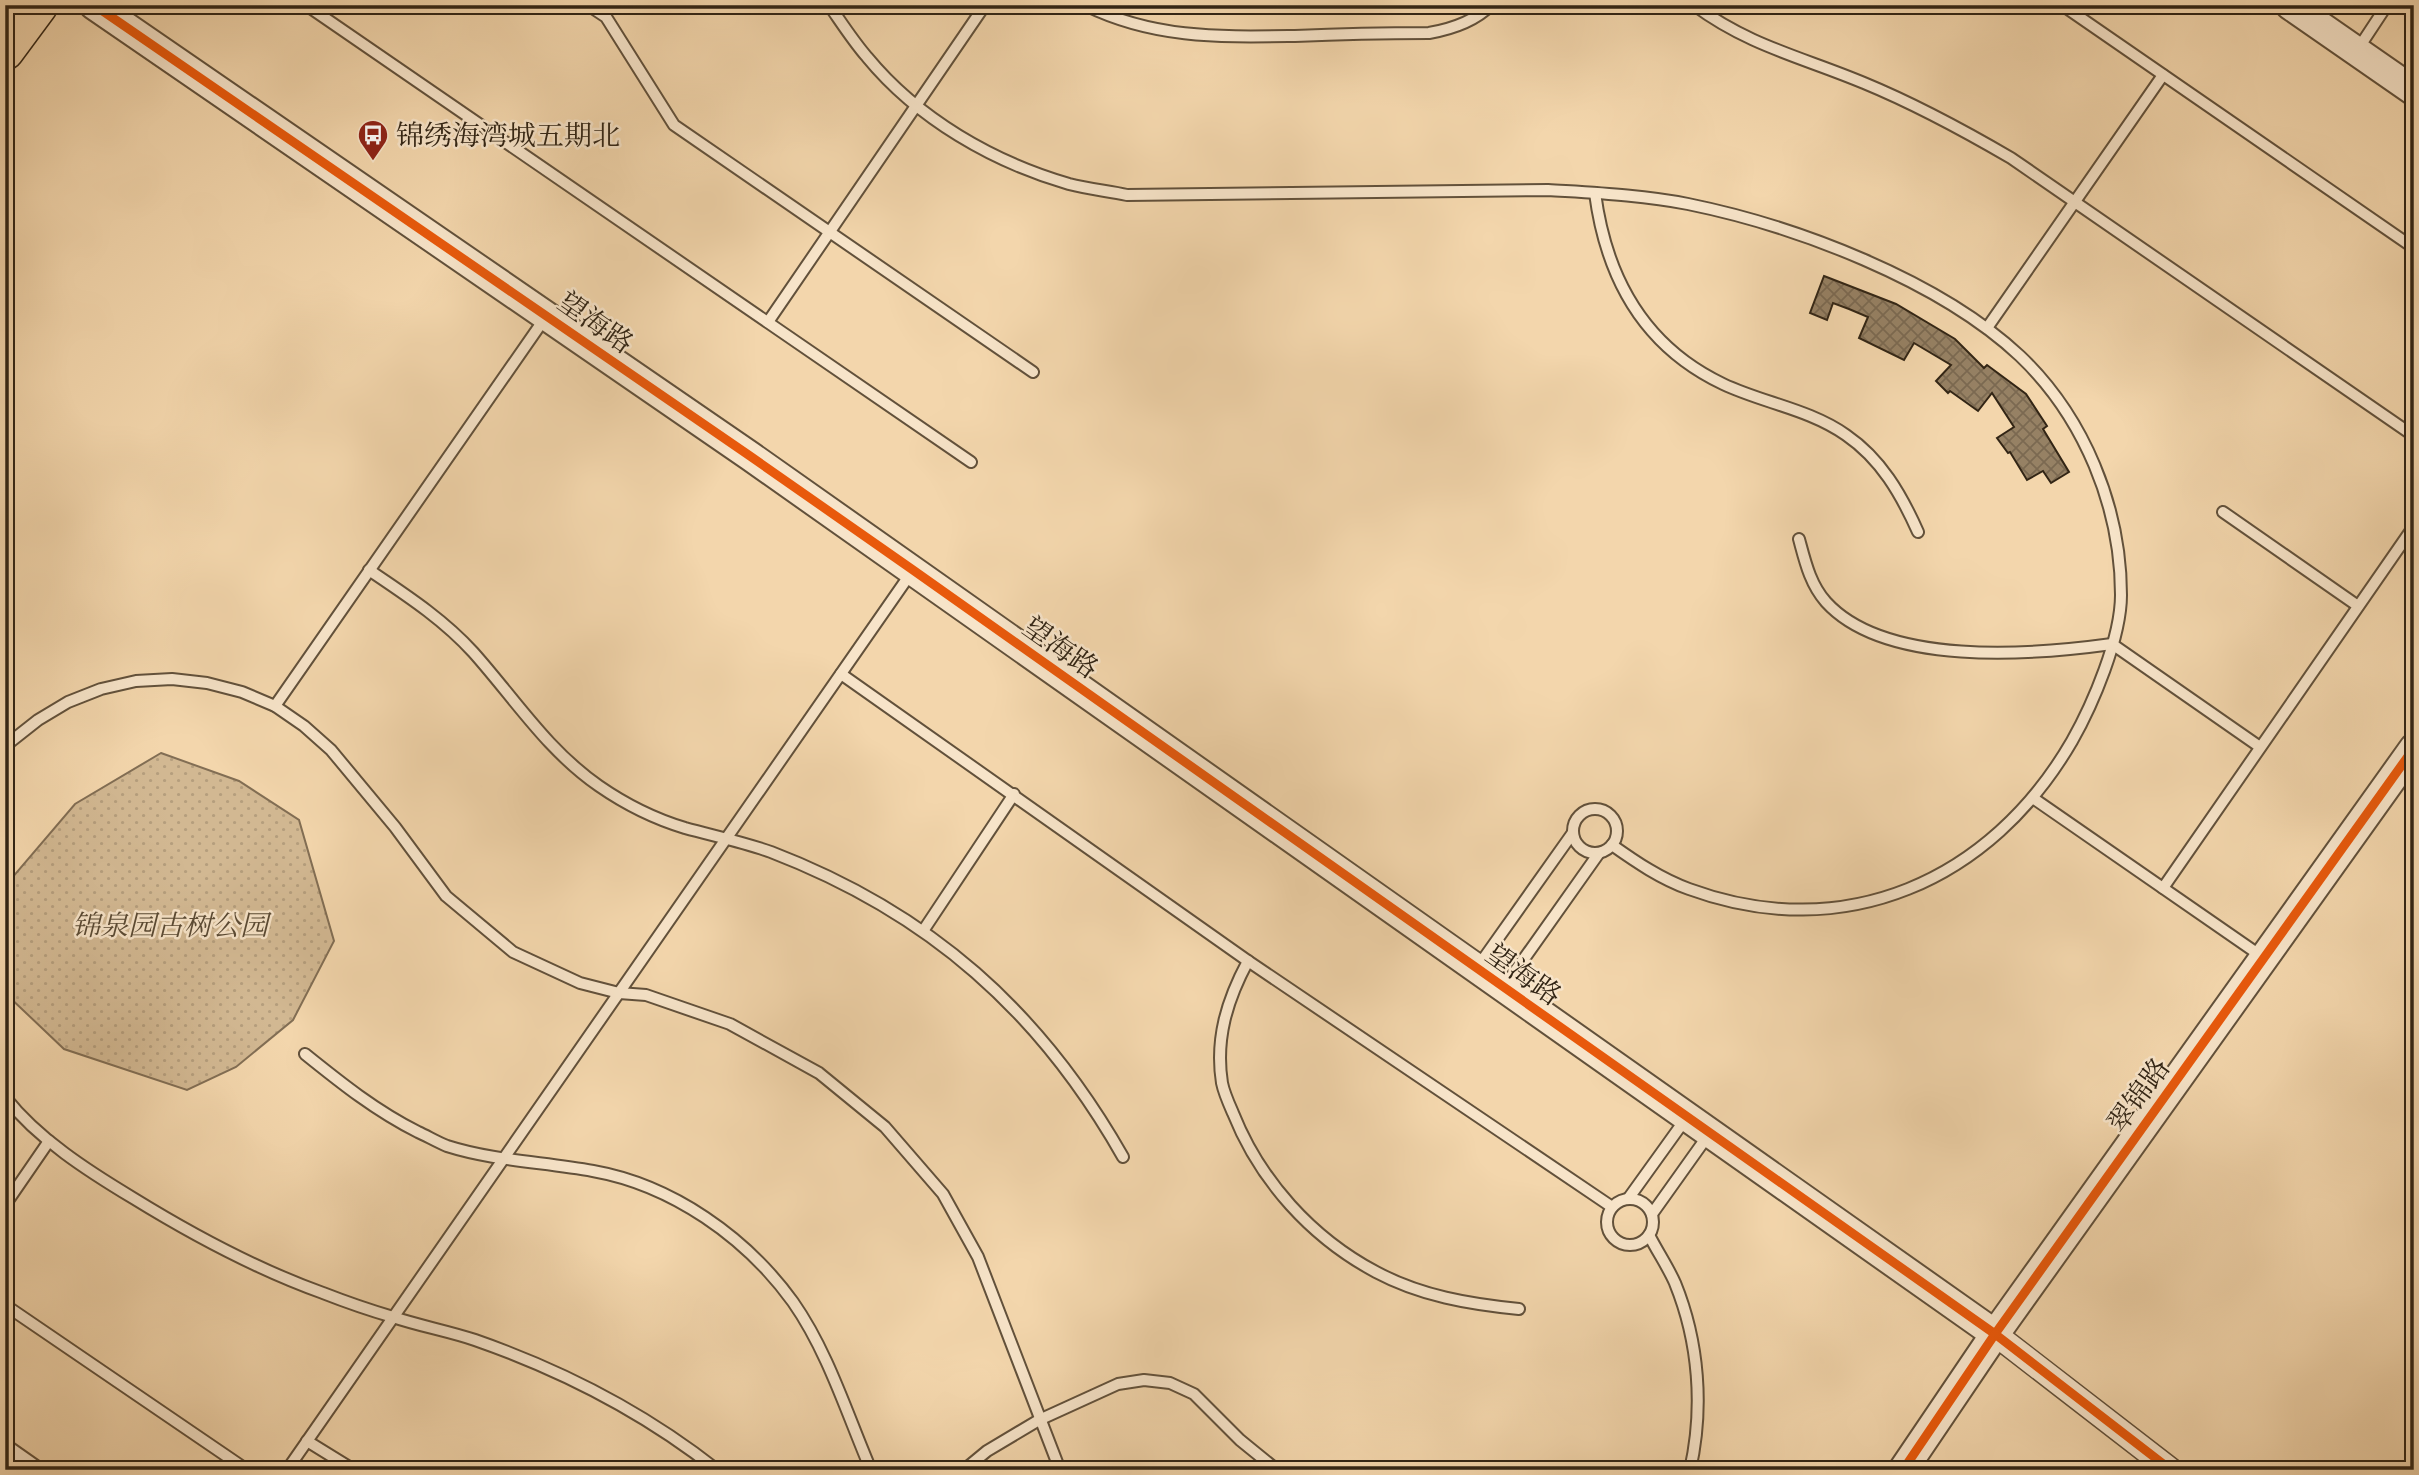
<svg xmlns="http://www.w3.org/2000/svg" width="2419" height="1475" font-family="'Gentium Book Plus','Noto Serif SC',serif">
<defs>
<pattern id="park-dots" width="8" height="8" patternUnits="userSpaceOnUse" patternTransform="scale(1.75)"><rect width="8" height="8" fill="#d2b892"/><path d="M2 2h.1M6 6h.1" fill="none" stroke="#b59e7d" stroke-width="1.8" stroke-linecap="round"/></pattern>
<pattern id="building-cross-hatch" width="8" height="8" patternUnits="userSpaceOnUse" patternTransform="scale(1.75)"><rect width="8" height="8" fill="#968164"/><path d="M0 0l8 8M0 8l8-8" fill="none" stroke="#7b6951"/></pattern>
</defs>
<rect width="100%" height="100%" fill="#f3d6ac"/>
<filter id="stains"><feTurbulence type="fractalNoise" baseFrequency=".00286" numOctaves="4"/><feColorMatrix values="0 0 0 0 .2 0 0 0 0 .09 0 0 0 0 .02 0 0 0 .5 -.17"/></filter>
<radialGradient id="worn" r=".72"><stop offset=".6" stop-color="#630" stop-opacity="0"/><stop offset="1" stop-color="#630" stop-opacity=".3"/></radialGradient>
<polygon fill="url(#park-dots)" stroke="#826e54" stroke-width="2" points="161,753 239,781 299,820 334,941 293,1020 236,1067 187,1090 64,1049 5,993 5,886 75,804"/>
<polygon fill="url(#building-cross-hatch)" stroke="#322515" stroke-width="2" points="1824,276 1896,304 1955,339 1984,368 1987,365 2026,394 2047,426 2043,429 2069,472 2051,483 2043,471 2027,480 2010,452 2008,453 1997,438 2014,427 1992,393 1978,411 1950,391 1948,393 1936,381 1951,365 1914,343 1904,360 1859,338 1868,317 1849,309 1833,303 1827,320 1810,313"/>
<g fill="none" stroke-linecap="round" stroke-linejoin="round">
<g stroke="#62513b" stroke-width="14">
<g id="service">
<polyline points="306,5 971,462"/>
<polyline points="588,5 606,17 674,125 1033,372"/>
<path d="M829 5C841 22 853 41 867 57 918 119 993 162 1069 184 1088 189 1108 191 1127 195L1548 190C1595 193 1642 195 1688 204 1796 226 1939 280 2020 356 2084 417 2121 507 2121 595 2121 638 2093 704 2072 741 1991 881 1844 946 1689 889 1661 879 1636 862 1612 845"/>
<path d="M1085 5C1154 39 1220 37 1295 36 1339 34 1384 33 1429 33 1452 29 1474 22 1491 5"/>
<path d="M1694 5C1749 46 1802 57 1864 83 1915 104 1963 130 2011 158L2414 436"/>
<polyline points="2062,5 2414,248"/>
<polyline points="2358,49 2387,5"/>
<path d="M1595 193C1606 277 1643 346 1723 384 1763 403 1809 409 1846 435 1881 459 1901 494 1918 532"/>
<polyline points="768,322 985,5"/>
<polyline points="1987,328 2163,75"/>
<polyline points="2223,512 2358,606"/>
<path d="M1799 539C1805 561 1810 584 1826 602 1885 667 2032 655 2112 644L2260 747"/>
<path d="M369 570C406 595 443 619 473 652 515 699 547 750 599 786 625 804 655 819 685 828 714 836 743 842 771 852 930 913 1040 1011 1123 1157"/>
<polyline points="841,674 1248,961 1612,1207"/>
<polyline points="275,706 545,318"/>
<polyline points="5,746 38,720 68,702 101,689 136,681 172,679 207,683 242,692 275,706 304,726 331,750 395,827 446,896 513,952 580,983 619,993 646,995 730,1024 819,1073 885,1127 943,1194 978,1257 1060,1470"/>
<polyline points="2033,798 2264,958"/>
<circle cx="1595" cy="831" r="22"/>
<polyline points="2163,888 2414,526"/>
<polyline points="923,931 1014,794"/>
<path d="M1248 961C1227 1000 1215 1039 1222 1083 1224 1093 1229 1104 1233 1113 1260 1181 1312 1238 1376 1272 1421 1296 1469 1304 1519 1309"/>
<polyline points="1477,968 1572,834"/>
<polyline points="1504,987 1599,853"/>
<path d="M305 1054C341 1083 376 1111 418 1132 427 1136 437 1142 447 1146 494 1161 545 1162 593 1171 672 1185 746 1237 793 1302 828 1352 847 1414 871 1470"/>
<path d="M5 1097C38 1139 88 1171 133 1198 193 1235 256 1269 323 1293 346 1302 369 1310 393 1317 420 1326 448 1331 475 1340 561 1370 645 1413 717 1470"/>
<polyline points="1628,1199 1687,1117"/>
<circle cx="1630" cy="1222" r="23"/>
<polyline points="5,1205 49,1141"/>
<polyline points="1652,1214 1709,1134"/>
<path d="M1649 1235C1657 1251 1668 1267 1675 1283 1699 1342 1704 1408 1690 1470"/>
<polyline points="5,1305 247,1470"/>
<polyline points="307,1441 354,1470"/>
<polyline points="5,1444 42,1470"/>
<polyline points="13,1457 28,1470"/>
<polyline points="287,1470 911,573"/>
<polyline points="964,1470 987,1451 1039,1420 1118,1384 1144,1380 1170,1383 1194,1394 1240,1440 1277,1470"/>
</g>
</g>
<g stroke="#62513b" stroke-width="26">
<polyline id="minor" points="1995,1334 2171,1470"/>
</g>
<g stroke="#62513b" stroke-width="32">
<g id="tertiary">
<polyline points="94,5 750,456 1995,1334"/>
<polyline points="2290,5 2414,91"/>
<polyline points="1903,1470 1995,1334 2414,748"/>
</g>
</g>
<g stroke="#322515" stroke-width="40">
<polyline id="trunk" points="5,51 39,5"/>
</g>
<use href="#service" stroke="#f7e4c9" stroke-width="10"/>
<use href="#minor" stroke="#f7e4c9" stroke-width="23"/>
<use href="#tertiary" stroke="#f7e4c9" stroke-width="28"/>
<use href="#trunk" stroke="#f3d6ac" stroke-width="37"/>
<g stroke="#f7e4c9" stroke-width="13">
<g id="cycleway">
<polyline points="94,5 750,456 913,570 1995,1334 2171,1470"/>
<polyline points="1903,1470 1995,1334 2414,748"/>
</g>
</g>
<use href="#cycleway" stroke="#e8590c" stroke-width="9"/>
</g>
<defs>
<g id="bus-pin" transform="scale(1.575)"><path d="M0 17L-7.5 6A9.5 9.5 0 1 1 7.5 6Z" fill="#8f2418" stroke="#f7e4c9"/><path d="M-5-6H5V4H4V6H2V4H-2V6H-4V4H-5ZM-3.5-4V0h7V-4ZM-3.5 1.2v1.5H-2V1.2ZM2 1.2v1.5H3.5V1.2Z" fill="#fff"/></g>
</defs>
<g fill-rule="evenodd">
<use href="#bus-pin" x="373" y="135"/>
</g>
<g text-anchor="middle" stroke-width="5" stroke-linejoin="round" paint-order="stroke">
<g font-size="28" fill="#322515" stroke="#f7e4c9" text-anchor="start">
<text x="396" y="145">锦绣海湾城五期北</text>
</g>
<g font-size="28" fill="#322515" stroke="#f7e4c9">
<text transform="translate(596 322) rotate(35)" y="10">望海路</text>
<text transform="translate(1061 647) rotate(35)" y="10">望海路</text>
<text transform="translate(1524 974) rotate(35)" y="10">望海路</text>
<text transform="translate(2138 1095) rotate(-54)" y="10">翠锦路</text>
</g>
<g font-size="28" font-style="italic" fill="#5a4a34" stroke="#f7e4c9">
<text x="170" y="935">锦泉园古树公园</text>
</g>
</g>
<rect width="2419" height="1475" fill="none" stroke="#f3d6ac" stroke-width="28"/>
<rect x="7" y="7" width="2405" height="1461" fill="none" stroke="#322515" stroke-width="3.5"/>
<rect x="14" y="14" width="2391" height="1447" fill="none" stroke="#322515" stroke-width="2"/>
<rect width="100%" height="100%" filter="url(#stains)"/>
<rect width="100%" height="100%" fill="url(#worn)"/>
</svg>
